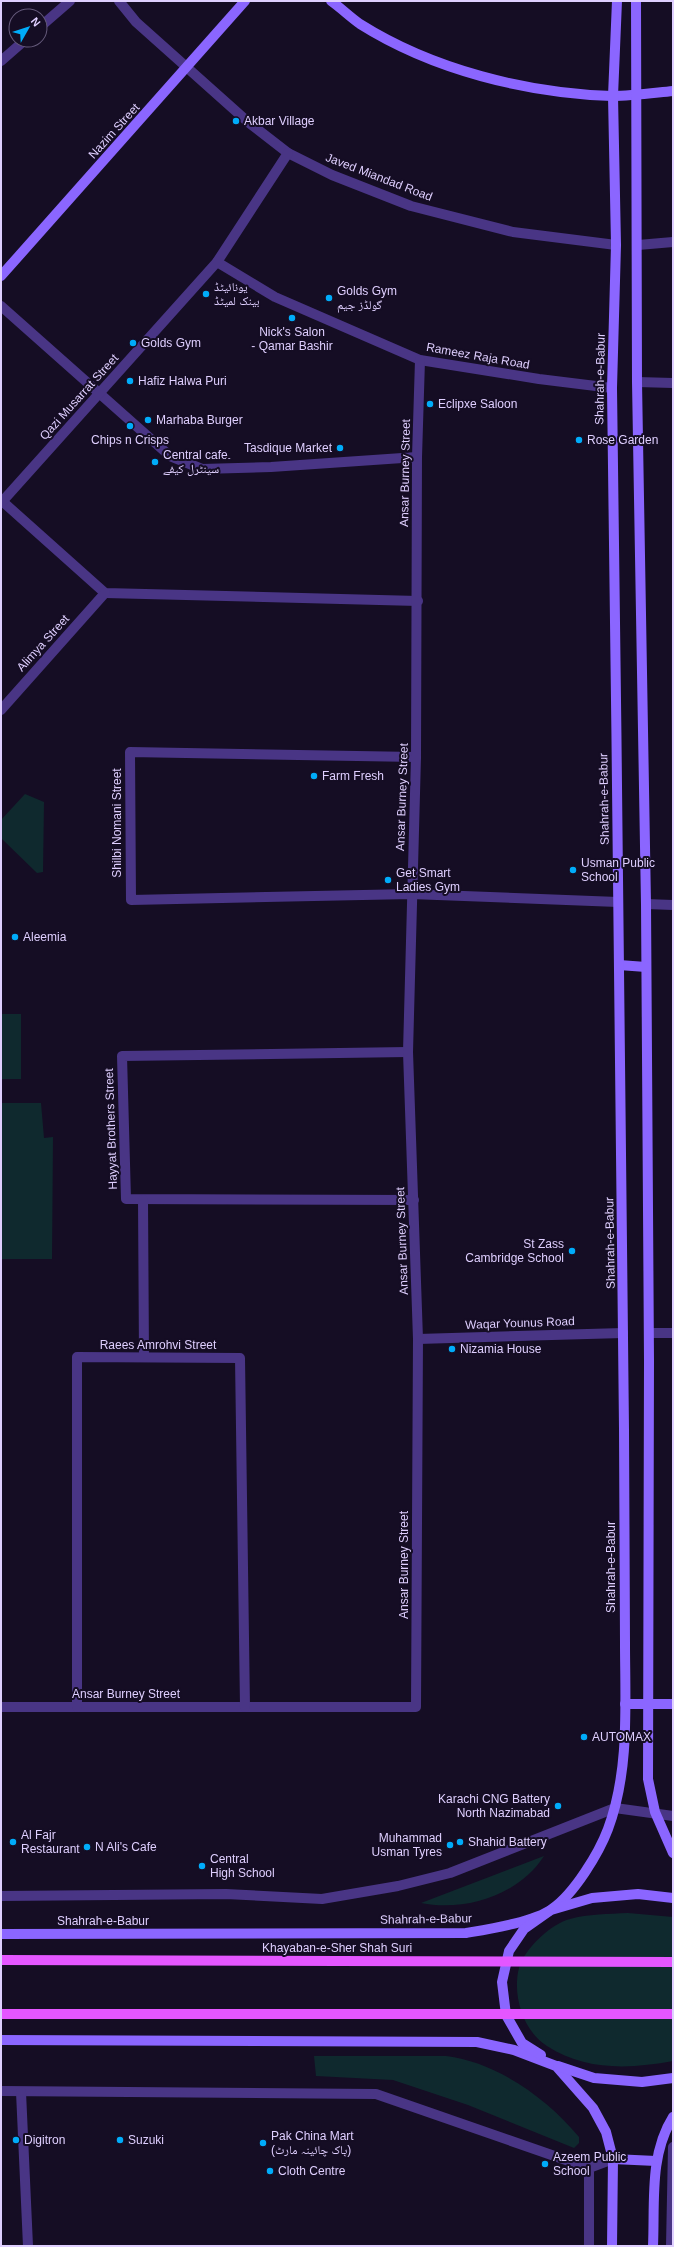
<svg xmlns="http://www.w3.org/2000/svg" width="674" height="2247" font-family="Helvetica,'Noto Naskh Arabic',sans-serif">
<rect width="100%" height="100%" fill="#150d24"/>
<g fill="#0f292e">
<polygon points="25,794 44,802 43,872 37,873 1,838 1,820"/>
<rect x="1" y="1014" width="20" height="65"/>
<polygon points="1,1103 41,1103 44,1138 53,1137 52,1259 1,1259"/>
<path d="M544 1856C519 1895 465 1912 421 1903Z"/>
<path d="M628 1913 673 1917V2061C630 2069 585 2071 547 2046 523 2031 512 1995 519 1968 524 1949 552 1923 570 1919 588 1914 609 1914 628 1913Z"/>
<path d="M314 2056H446C496 2062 547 2098 579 2137V2143L574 2148 468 2105 393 2080 316 2076Z"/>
</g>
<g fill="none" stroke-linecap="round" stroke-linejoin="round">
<g stroke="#493585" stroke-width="10">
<polyline points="119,1 136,22 248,122 288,153 332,175 411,206 513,232 616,245"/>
<polyline points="40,27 70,1"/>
<polyline points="1,61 25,40"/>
<polyline points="638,245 673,242"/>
<polyline points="217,262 275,297 420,360 539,379 612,388"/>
<polyline points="1,306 170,456 202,469 271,467 417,457"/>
<polyline points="637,382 673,383"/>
<polyline points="2,501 105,593 418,601"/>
<polyline points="1,503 217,262 288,153"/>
<polyline points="1,710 105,593"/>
<polyline points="416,757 130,752 131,900 411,894 618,902"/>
<polyline points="646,904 673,905"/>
<polyline points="408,1052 122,1056 126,1199 414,1200"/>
<polyline points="143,1200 144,1357"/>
<polyline points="649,1333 673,1333"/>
<polyline points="418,1339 623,1333"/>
<polyline points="1,1707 416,1707 418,1339 408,1052 416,757 417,457 420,360"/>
<polyline points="77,1707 77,1357 240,1358 245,1707"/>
<polyline points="1,1896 226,1894 322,1899 398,1886 450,1873 615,1808 673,1816"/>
<polyline points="1,2091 376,2094 589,2168"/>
<polyline points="21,2092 28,2246"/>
<polyline points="589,2246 589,2168 613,2159"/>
<polyline points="671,2246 673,2147"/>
</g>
<g stroke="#8b66ff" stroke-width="10">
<path d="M331 1C341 8 350 17 360 24 433 70 526 93 612 96 633 96 653 93 673 91"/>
<polyline points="636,1 637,382 646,904 649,1361 648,1779 655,1812 673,1853"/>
<polyline points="1,276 245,1"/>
<polyline points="619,965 646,967"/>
<polyline points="625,1704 673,1704"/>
<path d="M1 1934 466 1933C489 1929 534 1922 552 1909 574 1894 599 1853 608 1829 630 1770 625 1704 625 1642 624 1571 624 1500 624 1429 622 1082 616 735 612 388L616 245 613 96 617 1"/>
<polyline points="1,2040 477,2042 514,2050 556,2066 593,2108 606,2132 613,2159 612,2246"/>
<polyline points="541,2055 522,2043 506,2015 502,1982 509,1951 524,1929 551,1910 592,1898 638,1894 673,1898"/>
<polyline points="558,2066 594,2078 642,2082 673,2078"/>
<polyline points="613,2159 656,2161"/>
<path d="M653 2246C655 2203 649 2155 673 2117"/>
</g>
<g stroke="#e456ff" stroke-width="10">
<polyline points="1,1960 673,1962"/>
<polyline points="1,2014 673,2014"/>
</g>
</g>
<g fill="#00acfa" stroke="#150d24" stroke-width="1.5">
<circle cx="236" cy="121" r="4"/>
<circle cx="206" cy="294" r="4"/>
<circle cx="329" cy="298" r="4"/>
<circle cx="292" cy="318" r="4"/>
<circle cx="133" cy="343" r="4"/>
<circle cx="130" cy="381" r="4"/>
<circle cx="430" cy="404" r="4"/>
<circle cx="148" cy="420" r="4"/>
<circle cx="130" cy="426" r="4"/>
<circle cx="579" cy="440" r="4"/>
<circle cx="340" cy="448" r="4"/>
<circle cx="155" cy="462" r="4"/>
<circle cx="314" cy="776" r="4"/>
<circle cx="573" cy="870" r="4"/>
<circle cx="388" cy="880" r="4"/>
<circle cx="15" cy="937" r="4"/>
<circle cx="572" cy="1251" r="4"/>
<circle cx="452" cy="1349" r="4"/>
<circle cx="584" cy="1737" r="4"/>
<circle cx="558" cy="1806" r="4"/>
<circle cx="13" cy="1842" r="4"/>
<circle cx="460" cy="1842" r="4"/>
<circle cx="450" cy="1845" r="4"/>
<circle cx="87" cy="1847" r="4"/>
<circle cx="202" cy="1866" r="4"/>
<circle cx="16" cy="2140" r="4"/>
<circle cx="120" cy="2140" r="4"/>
<circle cx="263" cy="2143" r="4"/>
<circle cx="545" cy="2164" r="4"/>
<circle cx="270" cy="2171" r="4"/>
</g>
<g text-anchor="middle" stroke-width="4" stroke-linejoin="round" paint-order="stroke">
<g font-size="12" fill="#dfcfff" stroke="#150d24" text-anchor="start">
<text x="244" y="125">Akbar Village</text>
<text x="214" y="291">یونائیٹڈ<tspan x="214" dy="14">بینک لمیٹڈ</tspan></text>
<text x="337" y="295">Golds Gym<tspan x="337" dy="14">گولڈز جیم</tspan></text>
<text x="292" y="336" text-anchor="middle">Nick's Salon<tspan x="292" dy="14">- Qamar Bashir</tspan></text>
<text x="141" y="347">Golds Gym</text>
<text x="138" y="385">Hafiz Halwa Puri</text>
<text x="438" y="408">Eclipxe Saloon</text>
<text x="156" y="424">Marhaba Burger</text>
<text x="130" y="444" text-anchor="middle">Chips n Crisps</text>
<text x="587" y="444">Rose Garden</text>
<text x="332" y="452" text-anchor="end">Tasdique Market</text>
<text x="163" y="459">Central cafe۔<tspan x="163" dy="14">سینٹرل کیفے</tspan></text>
<text x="322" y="780">Farm Fresh</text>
<text x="581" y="867">Usman Public<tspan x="581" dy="14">School</tspan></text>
<text x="396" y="877">Get Smart<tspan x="396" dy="14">Ladies Gym</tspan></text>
<text x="23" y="941">Aleemia</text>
<text x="564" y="1248" text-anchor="end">St Zass<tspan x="564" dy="14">Cambridge School</tspan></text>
<text x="460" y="1353">Nizamia House</text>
<text x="592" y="1741">AUTOMAX</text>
<text x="550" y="1803" text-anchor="end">Karachi CNG Battery<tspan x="550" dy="14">North Nazimabad</tspan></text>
<text x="21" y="1839">Al Fajr<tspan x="21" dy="14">Restaurant</tspan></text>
<text x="442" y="1842" text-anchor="end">Muhammad<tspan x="442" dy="14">Usman Tyres</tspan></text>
<text x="468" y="1846">Shahid Battery</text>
<text x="95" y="1851">N Ali's Cafe</text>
<text x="210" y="1863">Central<tspan x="210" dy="14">High School</tspan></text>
<text x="271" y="2140">Pak China Mart<tspan x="271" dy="14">(پاک چائینہ مارٹ)</tspan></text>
<text x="24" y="2144">Digitron</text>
<text x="128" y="2144">Suzuki</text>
<text x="553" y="2161">Azeem Public<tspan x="553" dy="14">School</tspan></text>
<text x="278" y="2175">Cloth Centre</text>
</g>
<g font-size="12" fill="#dfcfff" stroke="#150d24">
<text transform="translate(114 131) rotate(-48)" y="4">Nazim Street</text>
<text transform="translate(379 177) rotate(21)" y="4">Javed Miandad Road</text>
<text transform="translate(478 356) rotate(10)" y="4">Rameez Raja Road</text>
<text transform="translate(600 379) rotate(-89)" y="4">Shahrah-e-Babur</text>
<text transform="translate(79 397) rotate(-48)" y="4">Qazi Musarrat Street</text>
<text transform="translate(405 473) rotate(-89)" y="4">Ansar Burney Street</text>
<text transform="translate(43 643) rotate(-48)" y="4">Alimya Street</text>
<text transform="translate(402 797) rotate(-88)" y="4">Ansar Burney Street</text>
<text transform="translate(604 799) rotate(-91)" y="4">Shahrah-e-Babur</text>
<text transform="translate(117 823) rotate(-90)" y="4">Shilbi Nomani Street</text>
<text transform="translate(111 1129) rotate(-92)" y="4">Hayyat Brothers Street</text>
<text transform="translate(402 1241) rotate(-92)" y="4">Ansar Burney Street</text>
<text transform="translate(610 1243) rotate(-91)" y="4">Shahrah-e-Babur</text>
<text transform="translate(520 1323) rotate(-2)" y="4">Waqar Younus Road</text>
<text x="158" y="1349">Raees Amrohvi Street</text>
<text transform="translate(404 1565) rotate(-90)" y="4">Ansar Burney Street</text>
<text transform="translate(611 1567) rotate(-90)" y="4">Shahrah-e-Babur</text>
<text x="126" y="1698">Ansar Burney Street</text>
<text transform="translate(426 1919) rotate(-1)" y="4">Shahrah-e-Babur</text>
<text x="103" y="1925">Shahrah-e-Babur</text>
<text x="337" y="1952">Khayaban-e-Sher Shah Suri</text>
</g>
</g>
<rect width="674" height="2247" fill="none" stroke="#dfcfff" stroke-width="4"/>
<g transform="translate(28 28) rotate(51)"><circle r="19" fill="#150d24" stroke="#665b7c"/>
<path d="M0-3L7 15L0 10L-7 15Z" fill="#00acfa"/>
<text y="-6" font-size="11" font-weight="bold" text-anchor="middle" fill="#dfcfff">N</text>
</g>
</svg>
